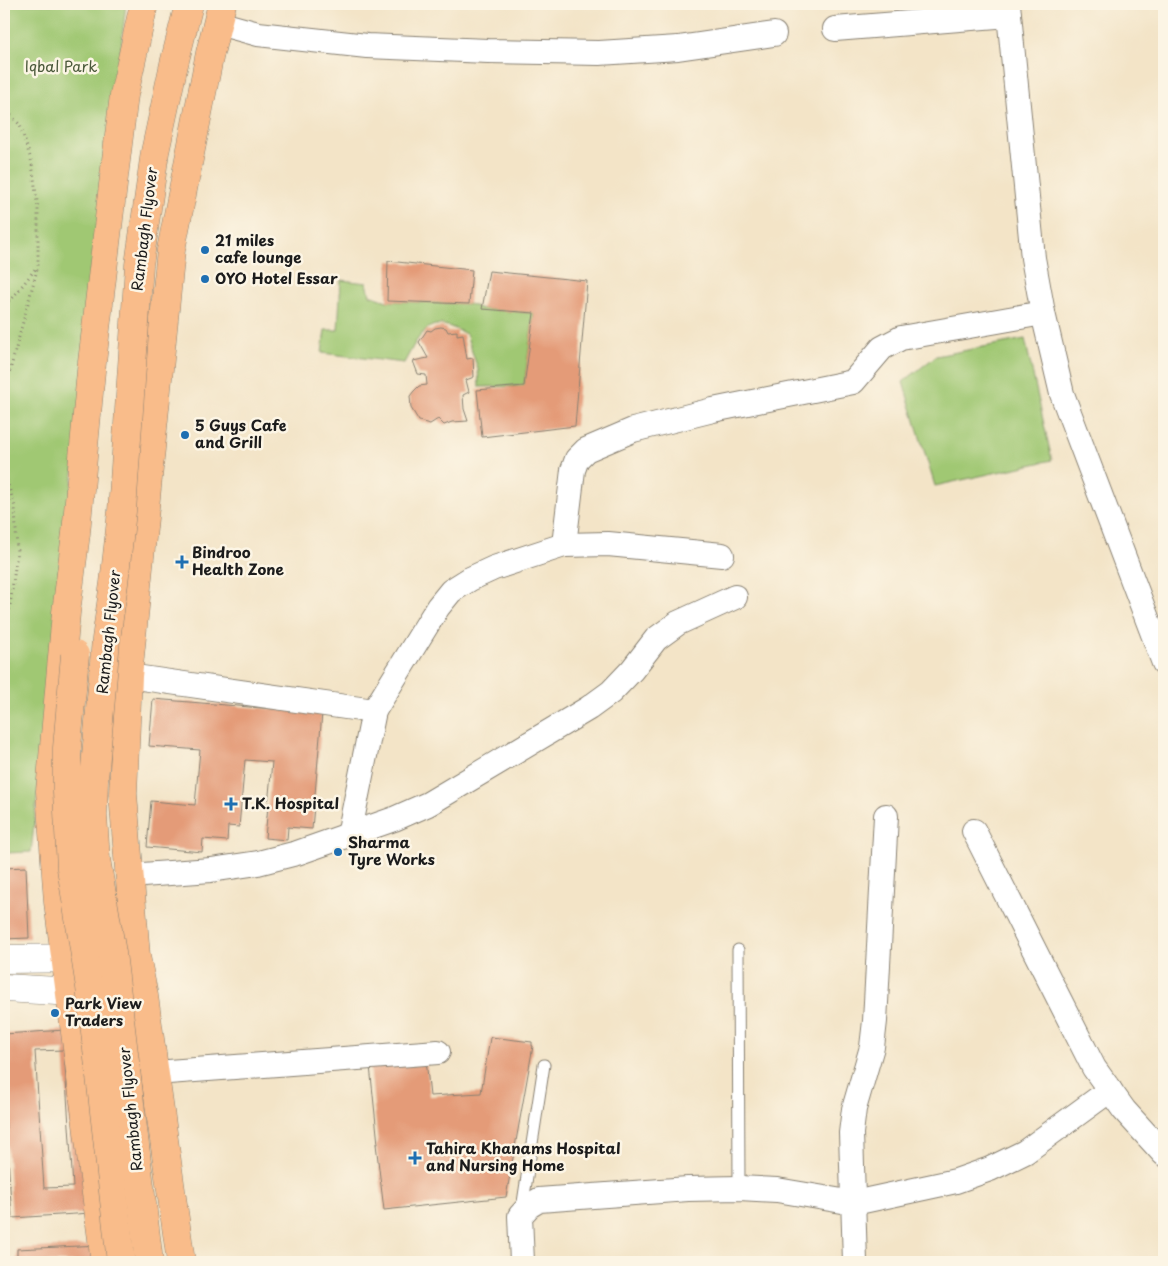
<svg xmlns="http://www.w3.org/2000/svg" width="1168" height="1266" font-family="'Playpen Sans',sans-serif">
<rect width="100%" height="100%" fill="#fcf5e5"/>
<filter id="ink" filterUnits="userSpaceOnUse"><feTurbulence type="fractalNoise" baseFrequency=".02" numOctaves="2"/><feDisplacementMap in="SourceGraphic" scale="10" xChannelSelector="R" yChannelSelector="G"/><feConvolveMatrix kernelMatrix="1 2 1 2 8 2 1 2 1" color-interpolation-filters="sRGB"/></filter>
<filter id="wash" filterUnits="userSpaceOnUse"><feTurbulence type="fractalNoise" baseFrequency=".0096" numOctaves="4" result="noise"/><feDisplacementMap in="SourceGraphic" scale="20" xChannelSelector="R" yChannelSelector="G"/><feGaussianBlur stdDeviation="1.12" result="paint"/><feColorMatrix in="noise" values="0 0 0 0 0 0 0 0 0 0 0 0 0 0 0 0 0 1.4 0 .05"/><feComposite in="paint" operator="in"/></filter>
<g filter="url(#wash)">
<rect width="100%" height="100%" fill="#f3e4c7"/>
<g fill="#a0c873" stroke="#5e7248">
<polygon points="4,4 126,4 31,852 4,853"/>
<path d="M341 280 367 283 370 295 387 301 469 304 482 309 534 313 524 386 479 387 478 369 466 334C458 330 445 323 436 325 421 327 411 351 404 363L322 353 325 330H338Z"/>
<polygon points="1025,339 1052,460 935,486 903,382 936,356"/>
</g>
<g id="blocks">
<g fill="#e49b78" fill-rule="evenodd">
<polygon points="388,261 472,270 469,304 387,301"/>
<polygon points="489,271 587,281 575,426 482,437 477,390 524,386 534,313 482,309"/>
<polygon points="441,327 446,328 448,332 457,331 457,335 463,334 467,359 473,358 474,377 466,380 469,392 463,395 464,409 468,421 452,422 444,425 438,419 430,424 419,421 411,408 410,396 414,391 419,386 427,385 426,375 418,374 413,361 428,358 419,342 427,330 431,331 435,328"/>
<polygon points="153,699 322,713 312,829 288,827 287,840 265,838 272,762 245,760 239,827 228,826 227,841 203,839 202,852 147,847 151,801 195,805 200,750 149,746"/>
<polygon points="26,867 29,938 4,939 4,868"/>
<path d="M95 1028 107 1212 12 1218 4 1098V1034ZM64 1050 73 1187 44 1188 35 1051Z"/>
<polygon points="491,1037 532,1042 532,1046 533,1046 506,1197 384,1210 376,1144 378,1144 369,1056 425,1051 430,1096 481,1093 490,1038"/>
<polygon points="100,1245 101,1262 17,1262 17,1249"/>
</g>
</g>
</g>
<g filter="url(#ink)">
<use href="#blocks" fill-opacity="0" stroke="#888072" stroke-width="1"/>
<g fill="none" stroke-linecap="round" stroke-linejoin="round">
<g stroke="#888072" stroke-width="13">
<g id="service">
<polyline points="738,950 739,1188"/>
<polyline points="522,1209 544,1065"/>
</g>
</g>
<g stroke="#888072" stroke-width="26">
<g id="minor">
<polyline points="1008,4 1033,258 1043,313 1062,394 1164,663"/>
<polyline points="218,23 258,34 367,46 488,51 599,53 678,48 774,34"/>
<polyline points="835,29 1009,15"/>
<polyline points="564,545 573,470 577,459 586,450 633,430 713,410 853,382 882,348 901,338 1043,313"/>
<polyline points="128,676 374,711 438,607 451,591 470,579 494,568 564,545 608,544 722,555"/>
<polyline points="974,831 1094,1068 1124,1110 1164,1154"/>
<polyline points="349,835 374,711"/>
<polyline points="129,876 211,870 258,863 297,853 394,819 428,804 589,708 611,692 632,670 656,639 678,623 735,597"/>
<polyline points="155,1073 438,1052"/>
<polyline points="522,1262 520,1216 529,1206 539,1200 688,1189 739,1188 777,1190 854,1203 956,1181 990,1169 1025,1152 1110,1090"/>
<polyline points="855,1262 851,1133 854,1109 872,1047 875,1021 886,816"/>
</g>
</g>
<g stroke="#888072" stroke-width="29">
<g id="tertiary">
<polyline points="4,959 90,958"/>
<polyline points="4,988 92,993"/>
</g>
</g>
<g stroke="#888072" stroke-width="29">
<g id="primary">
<polyline points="105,1262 58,902 50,791 66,613 76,533 91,371 113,185 124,95 144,4"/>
<polyline points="181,1262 144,996 136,956 123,794 128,676 171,250 210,53 222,4"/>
</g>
</g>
<g stroke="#888072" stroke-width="3" stroke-dasharray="1 4" stroke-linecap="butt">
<polyline points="4,108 20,125 32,163 38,209 38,266 4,393"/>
<polyline points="4,302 11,300 36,268"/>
<polyline points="4,471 15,507 17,553 4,650"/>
</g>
<use href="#service" stroke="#fff" stroke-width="11"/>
<use href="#minor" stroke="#fff" stroke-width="24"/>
<use href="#tertiary" stroke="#fff" stroke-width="28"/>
<use href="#primary" stroke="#f9bc8a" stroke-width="28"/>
<g stroke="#888072" stroke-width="29" stroke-linecap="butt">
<g id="primary-bridge">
<polyline points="75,655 67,748 67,792 71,868 90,987 121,1262"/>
<polyline points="149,1262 112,953 96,859 93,816 94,780 106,639 114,583 122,511 139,265 155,152 174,64 189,4"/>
</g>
</g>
<use href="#primary-bridge" stroke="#f9bc8a" stroke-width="28"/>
</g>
</g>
<g fill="#1f6fb2" stroke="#fcf5e5" stroke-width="2">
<circle cx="205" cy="250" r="5"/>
<circle cx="205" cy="279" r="5"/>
<circle cx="185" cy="435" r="5"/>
<path d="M179.5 554.5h5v5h5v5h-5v5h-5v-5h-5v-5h5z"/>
<path d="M228.5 796.5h5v5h5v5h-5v5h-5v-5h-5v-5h5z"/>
<circle cx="338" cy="852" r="5"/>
<circle cx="55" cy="1013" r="5"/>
<path d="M412.5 1150.5h5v5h5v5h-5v5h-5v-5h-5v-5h5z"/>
</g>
<g text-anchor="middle" stroke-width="5" stroke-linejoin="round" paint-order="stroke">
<g font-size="15" fill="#4a583a" stroke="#fcf5e5">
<text x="61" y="72">Iqbal Park</text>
</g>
<g font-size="15" fill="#1c1c1c" stroke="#fcf5e5">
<text transform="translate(145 229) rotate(-83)" y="5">Rambagh Flyover</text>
<text transform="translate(109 632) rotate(-84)" y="5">Rambagh Flyover</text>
<text transform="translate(131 1109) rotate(-96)" y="5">Rambagh Flyover</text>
</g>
<g font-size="15" font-weight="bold" fill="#1c1c1c" stroke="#fcf5e5" text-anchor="start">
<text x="215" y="246">21 miles<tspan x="215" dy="17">cafe lounge</tspan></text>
<text x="215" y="284">OYO Hotel Essar</text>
<text x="195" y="431">5 Guys Cafe<tspan x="195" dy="17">and Grill</tspan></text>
<text x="192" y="558">Bindroo<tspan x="192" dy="17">Health Zone</tspan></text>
<text x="242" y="809">T.K. Hospital</text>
<text x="348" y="848">Sharma<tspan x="348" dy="17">Tyre Works</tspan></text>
<text x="65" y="1009">Park View<tspan x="65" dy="17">Traders</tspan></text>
<text x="426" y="1154">Tahira Khanams Hospital<tspan x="426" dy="17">and Nursing Home</tspan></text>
</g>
</g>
<rect width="1168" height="1266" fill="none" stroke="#fcf5e5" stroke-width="20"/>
</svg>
